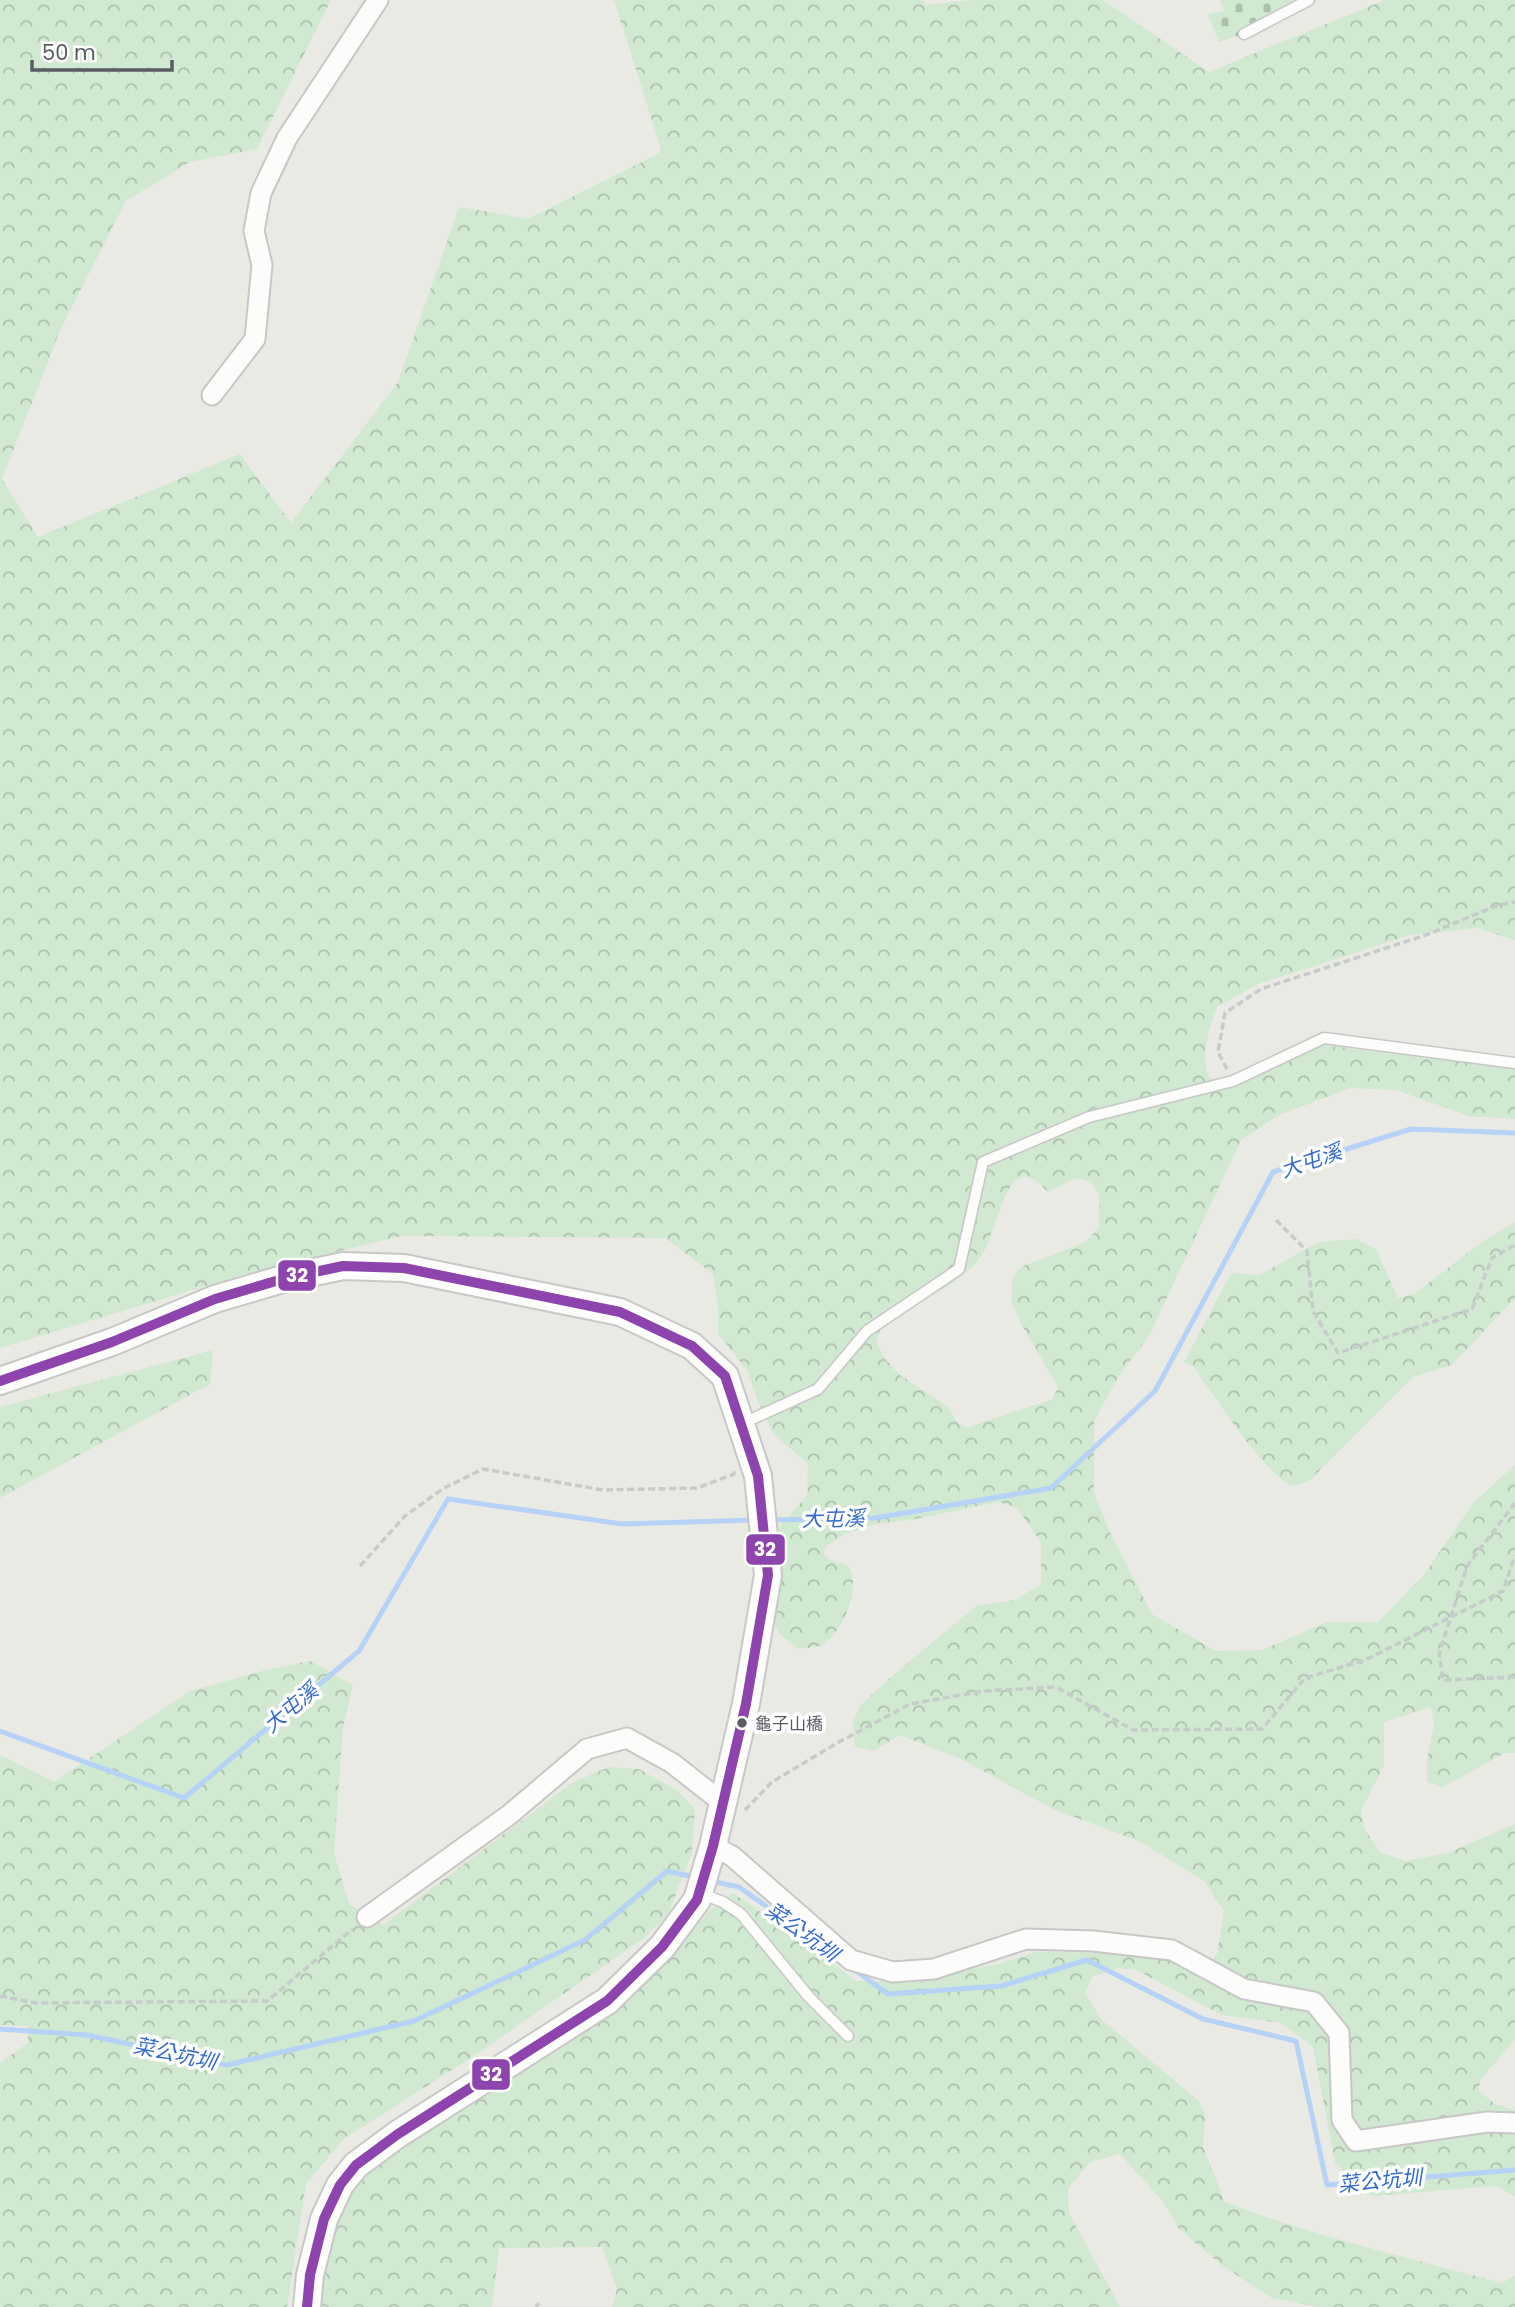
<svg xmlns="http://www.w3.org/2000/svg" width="1515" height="2307" font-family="Poppins,'Noto Sans TC',sans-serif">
<defs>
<pattern id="forest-crowns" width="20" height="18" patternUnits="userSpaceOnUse" patternTransform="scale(1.75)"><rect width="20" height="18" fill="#d0e9d0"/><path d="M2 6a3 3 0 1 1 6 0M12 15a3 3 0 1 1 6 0" fill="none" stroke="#acc0ac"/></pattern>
<pattern id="cemetery-stones" width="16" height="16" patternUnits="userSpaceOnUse" patternTransform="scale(1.75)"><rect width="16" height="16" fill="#d0e9d0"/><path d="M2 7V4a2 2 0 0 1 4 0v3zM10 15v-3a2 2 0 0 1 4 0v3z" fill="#acc0ac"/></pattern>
</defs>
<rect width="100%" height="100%" fill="#eaeae4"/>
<g fill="url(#forest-crowns)" fill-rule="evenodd">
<path d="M0 0H331L257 149 190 162 126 201 61 328 2 479 38 537 240 454 291 523 398 382 459 207 528 219 662 152 614 0H923L927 5 970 0H1103L1209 72 1385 0H1515V940L1477 928 1410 935 1258 984 1217 1007C1211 1023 1198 1062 1210 1077 1214 1082 1224 1085 1230 1088L1323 1045 1515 1069V1119L1469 1116 1396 1090 1351 1088 1279 1115 1241 1140 1148 1338 1120 1374 1094 1421V1492L1110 1532 1152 1614 1216 1651 1262 1650 1327 1622H1378L1423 1576 1474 1502 1515 1465V1753H1505L1443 1787 1427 1782V1760L1434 1726 1431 1707 1384 1722V1765L1361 1811 1365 1830 1381 1853 1407 1861 1448 1853 1515 1824V2040L1480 2080 1479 2091 1495 2104 1515 2110V2197L1497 2186 1372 2196 1335 2163 1313 2047 1281 2023 1222 2015 1134 1969 1117 1968 1092 1977 1085 1993 1102 2020 1199 2101 1205 2114 1203 2147 1225 2202C1315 2237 1410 2258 1502 2283L1515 2276V2307H1318L1272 2298 1223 2266 1178 2228 1165 2204 1120 2154 1090 2162 1068 2189 1069 2213 1120 2307H612L617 2289 602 2247 499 2248 492 2307H318L332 2225 351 2193 374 2167 624 2000 677 1950 709 1911 733 1893 797 1937 856 1981H905L999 1964 1036 1952 1116 1953 1159 1956 1201 1973 1217 1954 1224 1912 1204 1881 1141 1842 1053 1809 961 1759 900 1735 873 1751 855 1747 853 1723 859 1707 892 1676 976 1606 1015 1600 1041 1584V1542L1016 1507 998 1502 910 1520 876 1524 845 1534 825 1547 824 1554 830 1560 849 1566C861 1589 844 1629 824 1644 817 1648 805 1648 797 1649L780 1634 770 1616 775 1536 781 1525 807 1495 808 1464 773 1433 758 1402 747 1370 718 1334V1305L713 1274 665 1238 402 1236 252 1272 0 1348ZM1024 1176 1036 1180 1048 1192 1076 1178 1091 1182 1099 1195V1227L1086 1242 1023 1266 1013 1277 1011 1302 1023 1327 1058 1387 1053 1399 965 1428 957 1422 948 1407 900 1375 885 1359 876 1342 881 1327 954 1282 976 1264 986 1248 1005 1196 1014 1181Z"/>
<path d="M1515 1222V1298L1452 1365 1413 1377 1308 1482 1292 1486C1262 1471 1215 1397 1193 1366L1184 1362 1231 1273 1260 1275 1318 1242 1356 1239 1376 1249 1398 1298 1414 1294 1482 1242Z"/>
<polygon points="213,1350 210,1384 0,1498 0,1407"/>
<polygon points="310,1661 353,1685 343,1727 334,1853 349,1904 383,1925 573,1782 609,1767 639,1769 678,1791 695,1809 692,1853 668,1914 644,1938 474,2056 345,2138 306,2184 287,2307 0,2307 0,2063 28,2043 28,2026 0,2025 0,1755 54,1782 190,1691 262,1671"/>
</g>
<polygon fill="url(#cemetery-stones)" points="1220,0 1300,0 1244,34 1219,42 1208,14 1224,11"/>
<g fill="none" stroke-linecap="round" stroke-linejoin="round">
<g stroke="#b6d2f7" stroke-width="5">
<polyline points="770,1520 875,1518 1051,1488 1155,1391 1273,1172 1411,1129 1515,1133"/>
<polyline points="0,1731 184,1798 359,1651 448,1499 622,1524 753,1520"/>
<polyline points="711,1881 739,1887 818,1943"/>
<polyline points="855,1970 888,1994 1001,1986 1087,1960 1203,2019 1296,2041 1327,2185 1515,2170"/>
<polyline points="0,2029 87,2035 227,2065 414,2021 585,1940 667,1871 694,1877"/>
</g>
<g stroke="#c7c7c7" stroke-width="13">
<g id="lane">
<polyline points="1244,34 1309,0"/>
<polyline points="741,1424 818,1389 867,1331 959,1269 983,1162 1089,1117 1233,1081 1324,1038 1515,1063"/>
<polyline points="700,1893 723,1902 741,1914 809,1997 848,2036"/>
</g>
</g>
<g stroke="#c7c7c7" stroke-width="23">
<g id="street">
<polyline points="212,395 255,339 262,265 254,231 261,193 287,138 378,0"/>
<polyline points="713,1846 732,1856 851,1960 893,1972 934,1969 1026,1939 1093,1941 1172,1950 1244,1989 1314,2002 1339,2033 1342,2120 1356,2141 1487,2122 1515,2123"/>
<polyline points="367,1917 509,1815 587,1749 627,1738 672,1763 723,1803"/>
</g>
</g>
<g stroke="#c7c8c7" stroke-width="30">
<polyline id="secondary" points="0,1381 112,1342 215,1299 286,1278 343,1266 404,1268 620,1312 692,1346 725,1376 758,1476 768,1575 746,1704 713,1846 697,1900 662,1947 607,2001 398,2134 356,2165 340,2185 324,2219 310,2275 307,2307"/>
</g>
<g stroke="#c6ccca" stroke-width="3.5" stroke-dasharray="7 3.5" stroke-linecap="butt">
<polyline points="1227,1069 1218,1052 1225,1013 1261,989 1426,935 1498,905 1515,902"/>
<polyline points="1276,1220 1307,1251 1313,1311 1338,1353 1472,1309 1492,1258 1515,1245"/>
<polyline points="1515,1503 1467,1566 1439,1654 1443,1680 1515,1677"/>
<polyline points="360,1566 405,1516 444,1488 483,1469 603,1490 697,1488 734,1474 734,1471"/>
<polyline points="745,1810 772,1782 837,1743 910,1704 983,1691 1056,1687 1133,1730 1262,1729 1305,1678 1365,1660 1503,1591 1515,1555"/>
<polyline points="0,1996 36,2003 267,2001 353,1929"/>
<polyline points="536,2307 539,2303"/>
</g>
<use href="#lane" stroke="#fcfcfb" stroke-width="10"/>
<use href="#street" stroke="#fcfcfb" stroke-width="19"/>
<use href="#secondary" stroke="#fcfcfb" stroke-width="26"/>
<g stroke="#fff" stroke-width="16">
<polyline id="bus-1" points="0,1381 112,1342 215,1299 286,1278 343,1266 404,1268 620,1312 692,1346 725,1376 758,1476 768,1575 746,1704 713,1846 697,1900 662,1947 607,2001 398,2134 356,2165 340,2185 324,2219 310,2275 307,2307"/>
</g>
<use href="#bus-1" stroke="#8e44ad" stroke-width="10"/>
</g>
<circle fill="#595c63" stroke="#fff" stroke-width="2.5" cx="742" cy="1723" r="6"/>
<g text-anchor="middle" stroke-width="7" stroke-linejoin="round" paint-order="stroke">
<g font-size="17" fill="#595c63" stroke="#fff" text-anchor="start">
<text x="755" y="1730">龜子山橋</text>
</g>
<g font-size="21" font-style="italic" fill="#356bcf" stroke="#fff">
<text transform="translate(1311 1161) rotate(-19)" y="7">大屯溪</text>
<text transform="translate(833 1519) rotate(-1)" y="7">大屯溪</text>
<text transform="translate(291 1708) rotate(-40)" y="7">大屯溪</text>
<text transform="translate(802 1932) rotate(36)" y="7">菜公坑圳</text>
<text transform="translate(175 2054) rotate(12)" y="7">菜公坑圳</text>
<text transform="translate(1380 2181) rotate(-5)" y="7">菜公坑圳</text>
</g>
</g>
<g stroke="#fff" stroke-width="2.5">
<rect x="277" y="1259" width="40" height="33" rx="7" fill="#8e44ad"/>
<rect x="745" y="1533" width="41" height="33" rx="7" fill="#8e44ad"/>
<rect x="471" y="2058" width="40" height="33" rx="7" fill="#8e44ad"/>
</g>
<g font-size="19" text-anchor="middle" font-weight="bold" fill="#fff">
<text x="297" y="1282">32</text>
<text x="765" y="1556">32</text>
<text x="491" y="2081">32</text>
</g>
<path d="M32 60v10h140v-10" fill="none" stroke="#595c63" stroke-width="3.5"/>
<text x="42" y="60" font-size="21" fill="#595c63" stroke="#ffffff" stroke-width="5" paint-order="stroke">50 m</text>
</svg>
